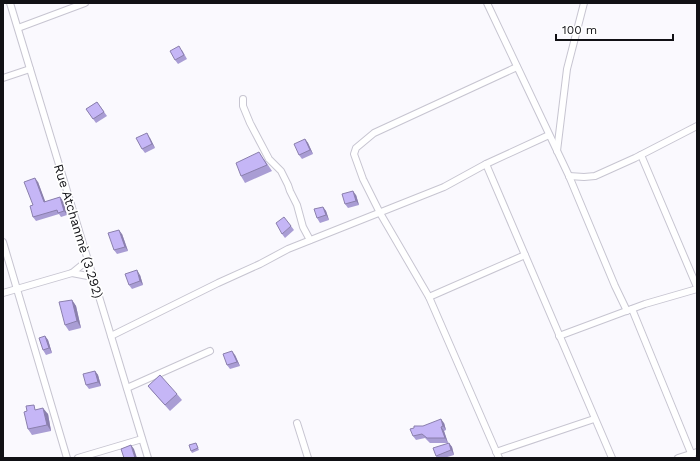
<svg xmlns="http://www.w3.org/2000/svg" width="700" height="461" font-family="'Work Sans',sans-serif">
<rect width="100%" height="100%" fill="#faf9fe"/>
<g fill="none" stroke-linecap="round" stroke-linejoin="round">
<g stroke="#c7c5d1" stroke-width="8">
<g id="minor">
<polyline points="10,3 148,458"/>
<polyline points="487,3 569,176 615,286 627,311"/>
<polyline points="18,28 85,3"/>
<polyline points="3,78 30,69"/>
<polyline points="243,99 243,106 250,123 269,159 281,171 288,185 290,191 297,205 303,227 310,240"/>
<polyline points="557,151 567,69 584,3"/>
<polyline points="641,155 697,287"/>
<polyline points="486,164 612,458"/>
<polyline points="569,176 584,177 595,176 635,158 697,126"/>
<polyline points="3,242 67,458"/>
<polyline points="72,273 93,277"/>
<polyline points="3,293 72,273 88,260"/>
<polyline points="429,297 525,255"/>
<polyline points="632,309 693,458"/>
<polyline points="111,336 218,283 260,264 288,249 444,187 486,164 549,135"/>
<polyline points="559,336 645,304 697,289"/>
<polyline points="127,388 210,351"/>
<polyline points="297,423 308,458"/>
<polyline points="496,452 594,419"/>
<polyline points="78,458 142,439"/>
<polyline points="499,458 429,297 380,213 363,179 354,154 356,148 374,133 517,67"/>
<polyline points="678,458 697,452"/>
</g>
</g>
<use href="#minor" stroke="#fff" stroke-width="6"/>
</g>
<g fill="#a99dd4">
<polygon points="182,50 187,59 178,64 175,60"/>
<polygon points="97,102 107,116 96,123 86,109"/>
<polygon points="150,138 155,148 145,153 142,149"/>
<polygon points="305,139 308,143 313,154 302,159 299,155"/>
<polygon points="264,159 272,171 245,183 241,176"/>
<polygon points="38,182 45,202 60,197 63,201 67,215 61,217 59,214 36,221 33,217 33,205"/>
<polygon points="356,195 359,205 348,208 345,204"/>
<polygon points="323,207 326,211 329,220 320,223 317,218"/>
<polygon points="291,226 294,230 285,238 282,234"/>
<polygon points="122,234 128,251 117,254 114,250"/>
<polygon points="140,275 143,285 132,289 129,285"/>
<polygon points="72,300 76,306 81,328 69,331 65,325"/>
<polygon points="45,336 48,340 52,353 46,355 43,350"/>
<polygon points="235,355 240,366 230,369 227,365"/>
<polygon points="95,371 98,375 101,386 89,389 86,385"/>
<polygon points="148,386 177,394 182,400 170,411 153,392"/>
<polygon points="37,409 48,414 51,431 32,435 28,429"/>
<polygon points="444,423 446,430 444,431 448,443 430,443 425,438 416,440 413,436 423,426"/>
<polygon points="196,443 199,450 192,453 191,451"/>
<polygon points="449,443 452,447 454,455 444,458 437,458 436,456"/>
</g>
<g fill="#8a7fac">
<polygon points="147,133 150,138 155,148 152,144"/>
<polygon points="305,139 308,143 313,154 310,150"/>
<polygon points="35,178 38,182 47,206 44,202"/>
<polygon points="353,191 356,195 359,205 356,201"/>
<polygon points="60,197 63,201 67,215 64,211"/>
<polygon points="323,207 326,211 329,220 326,215"/>
<polygon points="119,230 122,234 128,251 125,247"/>
<polygon points="137,270 140,275 143,285 140,281"/>
<polygon points="72,300 76,306 81,328 77,321"/>
<polygon points="45,336 48,340 52,353 49,348"/>
<polygon points="232,351 235,355 240,366 237,362"/>
<polygon points="95,371 98,375 101,386 98,382"/>
<polygon points="43,408 48,414 51,431 47,425"/>
<polygon points="441,419 444,423 446,430 443,426"/>
<polygon points="441,427 444,431 448,443 445,438"/>
<polygon points="449,443 452,447 454,455 451,450"/>
<polygon points="131,445 134,449 137,458 135,458"/>
</g>
<g fill="#c5b6f6" stroke="#8a7fac">
<polygon points="179,46 184,55 175,60 170,51"/>
<polygon points="97,102 104,112 93,119 86,109"/>
<polygon points="147,133 152,144 142,149 136,138"/>
<polygon points="305,139 310,150 299,155 294,144"/>
<polygon points="259,152 267,165 241,176 236,163"/>
<polygon points="35,178 44,202 60,197 64,211 58,213 57,210 33,217 30,206 33,205 24,182"/>
<polygon points="353,191 356,201 345,204 342,194"/>
<polygon points="323,207 326,215 317,218 314,209"/>
<polygon points="284,217 291,226 282,234 276,223"/>
<polygon points="119,230 125,247 114,250 108,233"/>
<polygon points="137,270 140,281 129,285 125,274"/>
<polygon points="72,300 77,321 65,325 59,302"/>
<polygon points="45,336 49,348 43,350 39,338"/>
<polygon points="232,351 237,362 227,365 223,354"/>
<polygon points="95,371 98,382 86,385 83,374"/>
<polygon points="160,375 177,394 165,405 148,386"/>
<polygon points="34,405 35,410 43,408 47,425 28,429 24,412 27,411 26,406"/>
<polygon points="441,419 443,426 441,427 445,438 427,438 422,434 413,436 410,429 414,428 414,426 423,426"/>
<polygon points="196,443 198,448 191,451 189,445"/>
<polygon points="449,443 451,450 436,456 433,448"/>
<polygon points="131,445 135,458 124,458 121,449"/>
</g>
<g text-anchor="middle" stroke-width="3.5" stroke-linejoin="round" paint-order="stroke">
<g font-size="13" fill="#111115" stroke="#fff">
<text transform="translate(79 231) rotate(73)" y="5">Rue Atchanmè (3.292)</text>
</g>
</g>
<rect width="700" height="461" fill="none" stroke="#111115" stroke-width="8"/>
<path d="M556 34v6h117v-6" fill="none" stroke="#111115" stroke-width="2"/>
<text x="562" y="34" font-size="12" fill="#111115" stroke="#ffffff" stroke-width="3" paint-order="stroke">100 m</text>
</svg>
